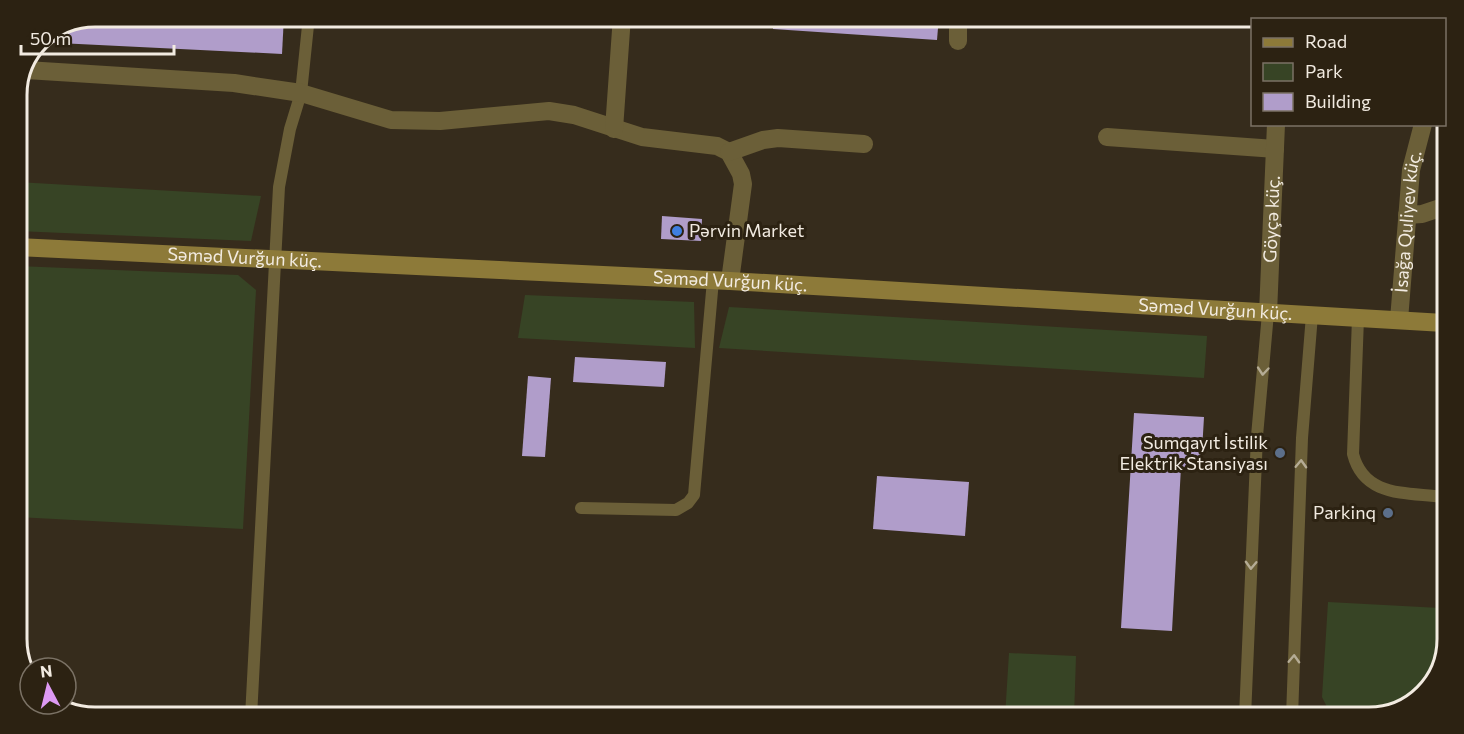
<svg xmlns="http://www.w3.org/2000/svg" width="1464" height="734" font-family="Commissioner,sans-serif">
<rect width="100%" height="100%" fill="#362c1c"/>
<g fill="#374425">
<polygon points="17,182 261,196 251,241 17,231"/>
<polygon points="17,266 238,275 256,290 243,529 17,517"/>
<polygon points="525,295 694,302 695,348 518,338"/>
<polygon points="729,307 1207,336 1204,378 719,348"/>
<polygon points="1328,602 1440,608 1440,673 1412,704 1369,717 1332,717 1322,697"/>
<polygon points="1009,653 1076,656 1074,717 1005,717"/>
</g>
<g fill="#b09dca">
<polygon points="95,16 284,16 282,54 38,42"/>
<polygon points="773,16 939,16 937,40 773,29"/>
<polygon points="662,216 702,219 701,241 661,239"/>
<polygon points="575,357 666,362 664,387 573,382"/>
<polygon points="528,376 551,378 545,457 522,456"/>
<polygon points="1134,413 1204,417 1201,468 1181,467 1172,631 1121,628"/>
<polygon points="877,476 969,482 965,536 873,529"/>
</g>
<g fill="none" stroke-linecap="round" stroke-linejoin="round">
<g stroke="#6b5f38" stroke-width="12">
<path d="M1358 318 1353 454C1364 497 1405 492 1442 497"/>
<polyline points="581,508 676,510 688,503 694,495 713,280"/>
<polyline points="251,717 279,187 290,129 301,93 309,16"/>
<polyline points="1245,717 1257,436 1268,313"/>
<polyline points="1292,717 1302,438 1312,315"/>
</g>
<g stroke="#6b5f38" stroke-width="18">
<polyline points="1280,20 1281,16"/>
<polyline points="958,41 958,16"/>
<polyline points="26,70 234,83 301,93 391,120 440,121 549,111 574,115 642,137 717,146 729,152 741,174 743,184 730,281"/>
<polyline points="614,129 622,16"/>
<polyline points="1107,137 1275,149"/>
<polyline points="729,152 763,140 778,138 864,144"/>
<polyline points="1407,215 1422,214 1446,206"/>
<path id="s1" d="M1268 313 1276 124"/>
<path id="s2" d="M1399 320 1411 170 1423 124"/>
</g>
<path stroke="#8d7a39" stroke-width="18" id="s3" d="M17 247 730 281 1444 323"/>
</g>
<defs><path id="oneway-chevron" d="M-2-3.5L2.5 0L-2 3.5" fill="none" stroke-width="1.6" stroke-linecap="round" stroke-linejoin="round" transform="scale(1.5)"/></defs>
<g stroke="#b5ac95">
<use href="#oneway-chevron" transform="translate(1263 371) rotate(95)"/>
<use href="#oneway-chevron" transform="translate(1301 464) rotate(-88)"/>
<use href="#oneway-chevron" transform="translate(1251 565) rotate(92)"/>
<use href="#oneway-chevron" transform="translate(1294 659) rotate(-88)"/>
</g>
<circle fill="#3f7fe0" stroke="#2c2212" stroke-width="2" cx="677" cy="231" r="6"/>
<g fill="#5c6f8a" stroke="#2c2212" stroke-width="2">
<circle cx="1280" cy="453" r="6"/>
<circle cx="1388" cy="513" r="6"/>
</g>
<g text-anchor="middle" stroke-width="6" stroke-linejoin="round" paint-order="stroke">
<g font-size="18" fill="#f2ebe1" stroke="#2c2212">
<text dy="6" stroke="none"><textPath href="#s1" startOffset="94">Göyçə küç.</textPath></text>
<text dy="6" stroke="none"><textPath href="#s2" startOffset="99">İsağa Quliyev küç.</textPath></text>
<text dy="6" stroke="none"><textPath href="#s3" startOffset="228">Səməd Vurğun küç.</textPath></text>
<text dy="6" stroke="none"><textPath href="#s3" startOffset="714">Səməd Vurğun küç.</textPath></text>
<text dy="6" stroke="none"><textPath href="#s3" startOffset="1200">Səməd Vurğun küç.</textPath></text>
</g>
<g font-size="18" fill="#f2ebe1" stroke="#2c2212" text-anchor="end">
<text x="689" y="237" text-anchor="start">Pərvin Market</text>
<text x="1268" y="449">Sumqayıt İstilik<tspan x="1268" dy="21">Elektrik Stansiyası</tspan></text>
<text x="1376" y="519">Parkinq</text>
</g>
</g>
<path d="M0 0H1464V734H0ZM95 27H1369A68 68 0 0 1 1437 95V639A68 68 0 0 1 1369 707H95A68 68 0 0 1 27 639V95A68 68 0 0 1 95 27Z" fill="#2c2212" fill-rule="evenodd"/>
<path fill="none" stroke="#f2ebe1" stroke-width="3" d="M95 27H1369A68 68 0 0 1 1437 95V639A68 68 0 0 1 1369 707H95A68 68 0 0 1 27 639V95A68 68 0 0 1 95 27Z"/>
<rect x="1251" y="18" width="195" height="108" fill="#2c2212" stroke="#7b7265" stroke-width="1.5"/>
<rect x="1263" y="38" width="30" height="9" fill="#8d7a39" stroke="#7b7265" stroke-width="1.5"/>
<text x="1305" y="48" font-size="18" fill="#f2ebe1">Road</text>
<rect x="1263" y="63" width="30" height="18" fill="#374425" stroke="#7b7265" stroke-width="1.5"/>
<text x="1305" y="78" font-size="18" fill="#f2ebe1">Park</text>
<rect x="1263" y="93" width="30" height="18" fill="#b09dca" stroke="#7b7265" stroke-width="1.5"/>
<text x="1305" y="108" font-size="18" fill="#f2ebe1">Building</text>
<g transform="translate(48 686) rotate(353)"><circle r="28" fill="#2c2212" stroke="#7b7265" stroke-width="1.5"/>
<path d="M0-4.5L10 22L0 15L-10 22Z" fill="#dd99f3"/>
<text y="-9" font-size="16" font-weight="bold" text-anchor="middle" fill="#f2ebe1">N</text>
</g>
<path d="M21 45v9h153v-9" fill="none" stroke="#f2ebe1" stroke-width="3"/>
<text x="30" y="45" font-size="18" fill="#f2ebe1" stroke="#2c2212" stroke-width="4.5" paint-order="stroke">50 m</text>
</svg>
